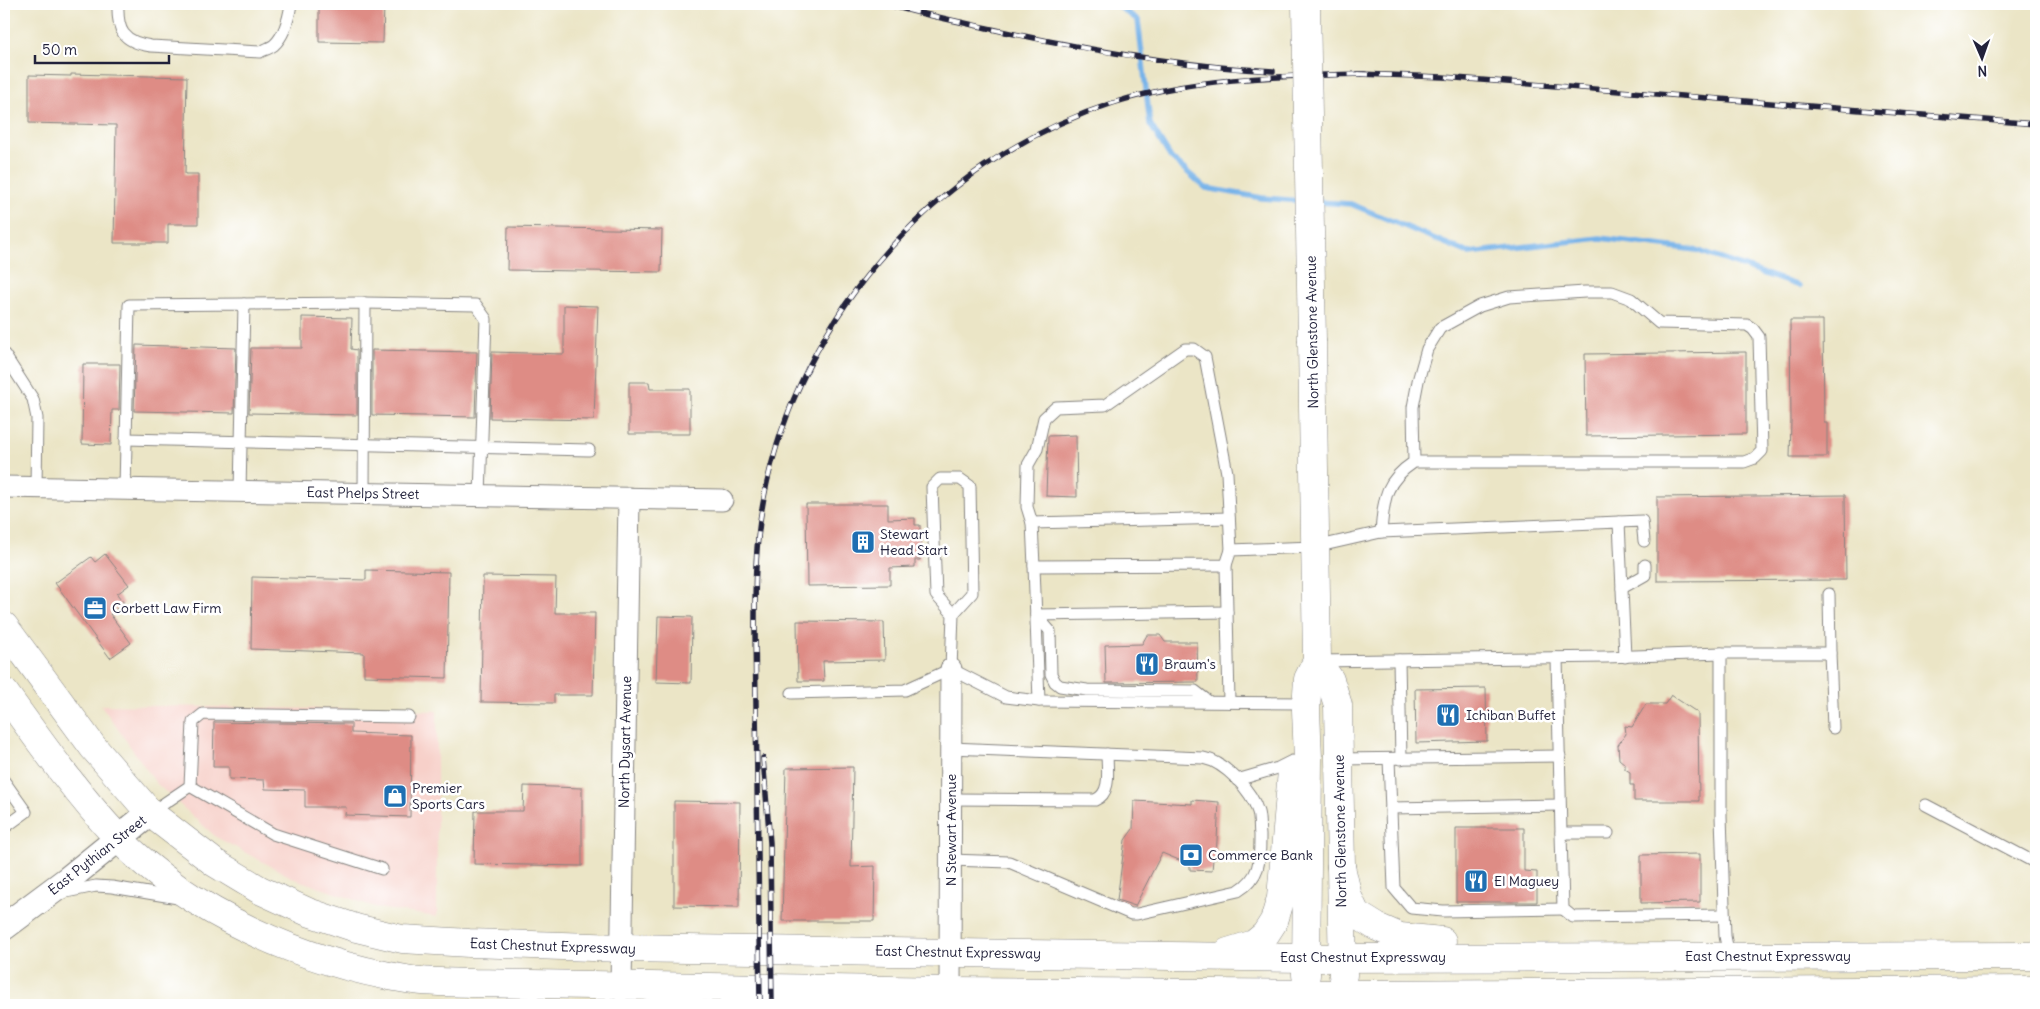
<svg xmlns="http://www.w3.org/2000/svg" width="2040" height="1009" font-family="Delius,sans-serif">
<rect width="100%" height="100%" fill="#fff"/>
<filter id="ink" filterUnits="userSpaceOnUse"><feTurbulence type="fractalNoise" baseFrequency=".02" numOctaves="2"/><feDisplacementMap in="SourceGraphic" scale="10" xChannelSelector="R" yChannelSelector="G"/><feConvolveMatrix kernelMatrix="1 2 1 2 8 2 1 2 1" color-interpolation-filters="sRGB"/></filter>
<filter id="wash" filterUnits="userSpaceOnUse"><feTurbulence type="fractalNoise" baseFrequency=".0096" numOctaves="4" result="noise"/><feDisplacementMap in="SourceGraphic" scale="20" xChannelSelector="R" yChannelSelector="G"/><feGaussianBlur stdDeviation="1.12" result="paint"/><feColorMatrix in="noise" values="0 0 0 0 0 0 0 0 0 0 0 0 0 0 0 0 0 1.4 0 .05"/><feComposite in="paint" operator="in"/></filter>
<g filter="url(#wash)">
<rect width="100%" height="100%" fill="#ebe5c6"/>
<polygon fill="#f7d0c9" points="101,705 437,711 437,917 378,908 295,879 216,837 156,783"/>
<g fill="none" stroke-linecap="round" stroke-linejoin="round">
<g stroke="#77b3e9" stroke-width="5.5">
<polyline points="1115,4 1138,20 1150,124 1171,158 1206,188 1262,198 1302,201"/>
<polyline points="1316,202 1351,204 1469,253 1600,238 1696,250 1799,286"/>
</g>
</g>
<g id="blocks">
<g fill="#de8c85">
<polygon points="319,4 384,4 383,43 319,42"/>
<polygon points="71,74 187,77 185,174 198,174 198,224 168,224 168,243 114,243 116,125 29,123 29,75 71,76"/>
<polygon points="508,227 662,230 661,272 507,270"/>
<polygon points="564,305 598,306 594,420 490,418 492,352 564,354"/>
<polygon points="302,317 352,318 351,349 357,350 357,415 249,413 251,348 302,348"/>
<polygon points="1790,320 1823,320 1824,422 1827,422 1827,457 1790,457 1791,421"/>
<polygon points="136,345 236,348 234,413 134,411"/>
<polygon points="372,350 477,352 475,417 372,415"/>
<polygon points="1746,352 1746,434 1586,436 1585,354"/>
<polygon points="83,364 120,364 119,410 112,410 111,445 82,444"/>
<polygon points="629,382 649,382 650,389 690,389 690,434 629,434"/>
<polygon points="1076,435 1077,497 1046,496 1048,436"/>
<polygon points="1845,495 1846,580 1657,581 1657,497"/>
<polygon points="806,504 888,504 888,519 915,518 915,525 920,525 920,560 915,560 915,567 890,568 890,585 807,586"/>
<polygon points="105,554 129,585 117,594 124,603 110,614 131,643 110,658 55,583 91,557 95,562"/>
<polygon points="366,570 449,572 447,678 364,676 364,653 251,649 252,577 366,580"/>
<polygon points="483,576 556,577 555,613 595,613 593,695 554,695 554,703 481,702"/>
<polygon points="658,616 692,617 691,683 656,682"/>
<polygon points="797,621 884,622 885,660 823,661 824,681 798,681"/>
<polygon points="1147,635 1160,635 1165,642 1197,642 1198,682 1106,683 1105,645 1142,644"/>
<polygon points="1486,688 1487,741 1416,743 1415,689"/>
<polygon points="1671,695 1698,713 1699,801 1634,801 1634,785 1630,785 1630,772 1625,769 1625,764 1619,759 1618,745 1626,734 1625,726 1632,727 1646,704 1665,704"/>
<polygon points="214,722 351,724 351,733 411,735 410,817 345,815 346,807 305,807 305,790 265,789 264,780 229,779 229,767 213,767"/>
<polygon points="853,767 851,867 875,866 874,921 782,921 786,768"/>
<polygon points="524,786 582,788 582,866 474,864 475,811 523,811"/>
<polygon points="1192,800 1219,802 1216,859 1213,859 1212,871 1190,870 1190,861 1179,860 1162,853 1135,906 1117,900 1125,840 1133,829 1134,801 1192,804"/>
<polygon points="674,801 740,802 739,907 674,906"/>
<polygon points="1456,828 1524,828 1524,871 1537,872 1537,902 1456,902"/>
<polygon points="1700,854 1700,902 1641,903 1641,855"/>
</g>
</g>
</g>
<g filter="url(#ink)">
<use href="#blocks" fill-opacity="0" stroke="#868480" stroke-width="1"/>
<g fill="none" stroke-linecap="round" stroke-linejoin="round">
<g stroke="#868480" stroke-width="13">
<g id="service">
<path d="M118 4C117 31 123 42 151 46L260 52C264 50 270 48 274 45 285 35 289 17 291 4"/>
<polyline points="365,303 476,305 486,319 480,495"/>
<polyline points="244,304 365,303 364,493"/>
<polyline points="4,354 33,399 37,418 36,487"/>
<polyline points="126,439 589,450"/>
<polyline points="125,489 129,305 244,304 240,491"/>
<polyline points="1619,522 1642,521 1644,541"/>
<polyline points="1032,523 1229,518"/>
<path d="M1381 532C1384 499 1384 482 1414 462H1744L1755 458 1762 451 1759 337 1753 329 1747 325 1659 323 1631 299 1612 292H1585L1509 297 1480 306 1440 328 1427 349 1418 381 1413 407 1414 462"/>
<polyline points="1226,565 1229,702"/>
<polyline points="1034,566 1032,523 1027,507 1028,465 1037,449 1044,418 1056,407 1105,405 1185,349 1194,349 1205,357 1227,473 1231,550"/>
<polyline points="1622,588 1645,575 1645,565"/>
<polyline points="1829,594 1830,653"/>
<polyline points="1036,615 1050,631 1051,674 1055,682 1060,686 1087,690 1195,691 1208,701"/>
<polyline points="1036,615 1227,612"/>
<polyline points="1721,653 1830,653 1833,728"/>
<polyline points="1557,658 1561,833 1608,833"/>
<polyline points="1399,660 1401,759"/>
<polyline points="1319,661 1606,657 1721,653 1721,816 1725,936 1728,951 1732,955"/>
<polyline points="951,669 1006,697 1039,701 1034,566 1226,565 1231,550 1315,547 1381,532 1619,522 1625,657"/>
<polyline points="951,669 953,614 972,593 970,486 960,479 940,479 932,487 936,595 953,614"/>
<polyline points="792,693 905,690 951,669"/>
<polyline points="1039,701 1307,703"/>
<polyline points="1339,759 1560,756"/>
<polyline points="1389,759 1394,888 1411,908 1443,911 1563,909"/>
<polyline points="1237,780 1278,768 1292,761"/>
<polyline points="4,781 26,812 4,828"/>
<polyline points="190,786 273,834 382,869"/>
<path d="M951 799 1095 800C1112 794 1107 769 1107 754"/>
<polyline points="1926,805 2036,863"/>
<polyline points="1391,808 1559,805"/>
<polyline points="150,813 190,786 193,722 203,714 409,717"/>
<polyline points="1561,833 1563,909 1573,917 1724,915"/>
<path d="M950 860 1009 862 1131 914H1137L1238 891C1261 877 1260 860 1260 835 1259 828 1260 819 1258 812 1252 791 1225 762 1203 758L951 748"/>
<polyline points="61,893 96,886 112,887 178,898"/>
<polyline points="621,986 621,1005"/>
</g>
</g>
<g stroke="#868480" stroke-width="23">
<g id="minor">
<polyline points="4,487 722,500"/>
<polyline points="621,986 629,498"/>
<polyline points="950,991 951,669"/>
</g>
</g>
<g stroke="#868480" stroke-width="28">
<polyline id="tertiary" points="4,927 67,880 150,813"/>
</g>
<g stroke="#868480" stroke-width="29">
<g id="primary">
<polyline points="4,626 93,747 150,813 215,863 260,890 308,912 356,928 402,939 469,943 622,948 1306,958 2036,956"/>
<polyline points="1317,661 1330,680 1338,705 1343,975"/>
<path d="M4 692C40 742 76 793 118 838 192 914 303 962 406 979 428 983 451 982 474 983L950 991 1343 994 2036 990"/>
<polyline points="1341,867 1348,897 1356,914 1377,927 1400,937 1442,941"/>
<polyline points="1228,952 1254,944 1265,935 1274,921 1281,898 1292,771"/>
<polyline points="1306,975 1308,759 1306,710 1308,679 1317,661 1312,342"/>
</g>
</g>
<use href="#service" stroke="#fff" stroke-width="11"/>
<use href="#minor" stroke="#fff" stroke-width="21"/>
<use href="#tertiary" stroke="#fff" stroke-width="26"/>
<use href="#primary" stroke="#fff" stroke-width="28"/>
<g stroke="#22223b" stroke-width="5.5">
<g id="rail">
<path d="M886 4C919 14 953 20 987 28 1081 49 1176 66 1273 71"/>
<polyline points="1358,74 1443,77 2036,124"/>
<polyline points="763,758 770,843 772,1005"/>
<path d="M760 1005 755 629C755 593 755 557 760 521 787 330 929 162 1113 103 1194 77 1281 76 1365 74"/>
</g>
</g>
<use href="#rail" stroke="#fff" stroke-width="4" stroke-dasharray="11" stroke-linecap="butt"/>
<g stroke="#868480" stroke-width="29" stroke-linecap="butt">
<polyline id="primary-bridge" points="1306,4 1312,342"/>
</g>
<use href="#primary-bridge" stroke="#fff" stroke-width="28"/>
</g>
</g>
<defs>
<g id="building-square" transform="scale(1.25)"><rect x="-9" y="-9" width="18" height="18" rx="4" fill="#1f6fb2" stroke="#fff"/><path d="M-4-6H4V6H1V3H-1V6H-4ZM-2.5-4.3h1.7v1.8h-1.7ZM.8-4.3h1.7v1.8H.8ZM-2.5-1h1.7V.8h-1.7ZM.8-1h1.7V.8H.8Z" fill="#fff"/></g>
<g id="office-square" transform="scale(1.25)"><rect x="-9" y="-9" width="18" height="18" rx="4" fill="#1f6fb2" stroke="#fff"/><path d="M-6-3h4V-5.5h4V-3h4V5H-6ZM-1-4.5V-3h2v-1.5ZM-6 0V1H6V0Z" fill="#fff"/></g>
<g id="restaurant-square" transform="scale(1.25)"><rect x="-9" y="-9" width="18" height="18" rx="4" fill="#1f6fb2" stroke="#fff"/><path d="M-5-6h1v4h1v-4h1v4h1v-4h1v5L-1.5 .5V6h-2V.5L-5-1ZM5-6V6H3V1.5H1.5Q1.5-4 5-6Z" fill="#fff"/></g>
<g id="shop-square" transform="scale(1.25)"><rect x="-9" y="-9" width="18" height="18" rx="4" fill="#1f6fb2" stroke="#fff"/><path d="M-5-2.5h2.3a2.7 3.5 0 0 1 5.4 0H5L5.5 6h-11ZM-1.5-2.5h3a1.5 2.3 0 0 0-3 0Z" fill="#fff"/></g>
<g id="bank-square" transform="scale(1.25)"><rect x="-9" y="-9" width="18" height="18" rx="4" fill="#1f6fb2" stroke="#fff"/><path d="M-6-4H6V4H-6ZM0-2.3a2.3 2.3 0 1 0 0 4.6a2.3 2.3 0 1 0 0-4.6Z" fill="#fff"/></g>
</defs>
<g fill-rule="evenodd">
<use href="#building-square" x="863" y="542"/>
<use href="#office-square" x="95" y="608"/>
<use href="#restaurant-square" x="1147" y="664"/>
<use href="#restaurant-square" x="1448" y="715"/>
<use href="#shop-square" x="395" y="796"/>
<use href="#bank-square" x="1191" y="855"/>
<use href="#restaurant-square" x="1476" y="881"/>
</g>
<g text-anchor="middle" stroke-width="5" stroke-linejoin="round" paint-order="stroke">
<g font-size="14" fill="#22223b" stroke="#fff">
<text transform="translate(1312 332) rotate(-91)" y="5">North Glenstone Avenue</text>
<text transform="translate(363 493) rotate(1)" y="5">East Phelps Street</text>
<text transform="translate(625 742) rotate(-89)" y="5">North Dysart Avenue</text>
<text transform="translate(951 830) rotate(-90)" y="5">N Stewart Avenue</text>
<text transform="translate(1340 831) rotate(-91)" y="5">North Glenstone Avenue</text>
<text transform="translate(97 855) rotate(-38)" y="5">East Pythian Street</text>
<text transform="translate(553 946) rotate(2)" y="5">East Chestnut Expressway</text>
<text transform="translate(958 952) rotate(1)" y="5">East Chestnut Expressway</text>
<text x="1768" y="961">East Chestnut Expressway</text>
<text x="1363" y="962">East Chestnut Expressway</text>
</g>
<g font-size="14" fill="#22223b" stroke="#fff" text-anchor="start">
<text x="880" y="539">Stewart<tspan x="880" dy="16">Head Start</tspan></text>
<text x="112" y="613">Corbett Law Firm</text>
<text x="1164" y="669">Braum's</text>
<text x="1466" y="720">Ichiban Buffet</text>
<text x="412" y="793">Premier<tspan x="412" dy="16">Sports Cars</tspan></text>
<text x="1208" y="860">Commerce Bank</text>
<text x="1494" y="886">El Maguey</text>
</g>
</g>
<rect width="2040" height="1009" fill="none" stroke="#fff" stroke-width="20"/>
<g transform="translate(1982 58) rotate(178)" stroke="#ffffff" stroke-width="4" paint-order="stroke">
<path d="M0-4L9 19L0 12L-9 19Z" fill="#22223b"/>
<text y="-8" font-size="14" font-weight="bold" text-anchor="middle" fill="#22223b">N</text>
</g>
<path d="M35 55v8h134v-8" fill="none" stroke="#22223b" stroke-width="2.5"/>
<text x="42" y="55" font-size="15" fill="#22223b" stroke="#ffffff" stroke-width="4" paint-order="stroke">50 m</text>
</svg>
